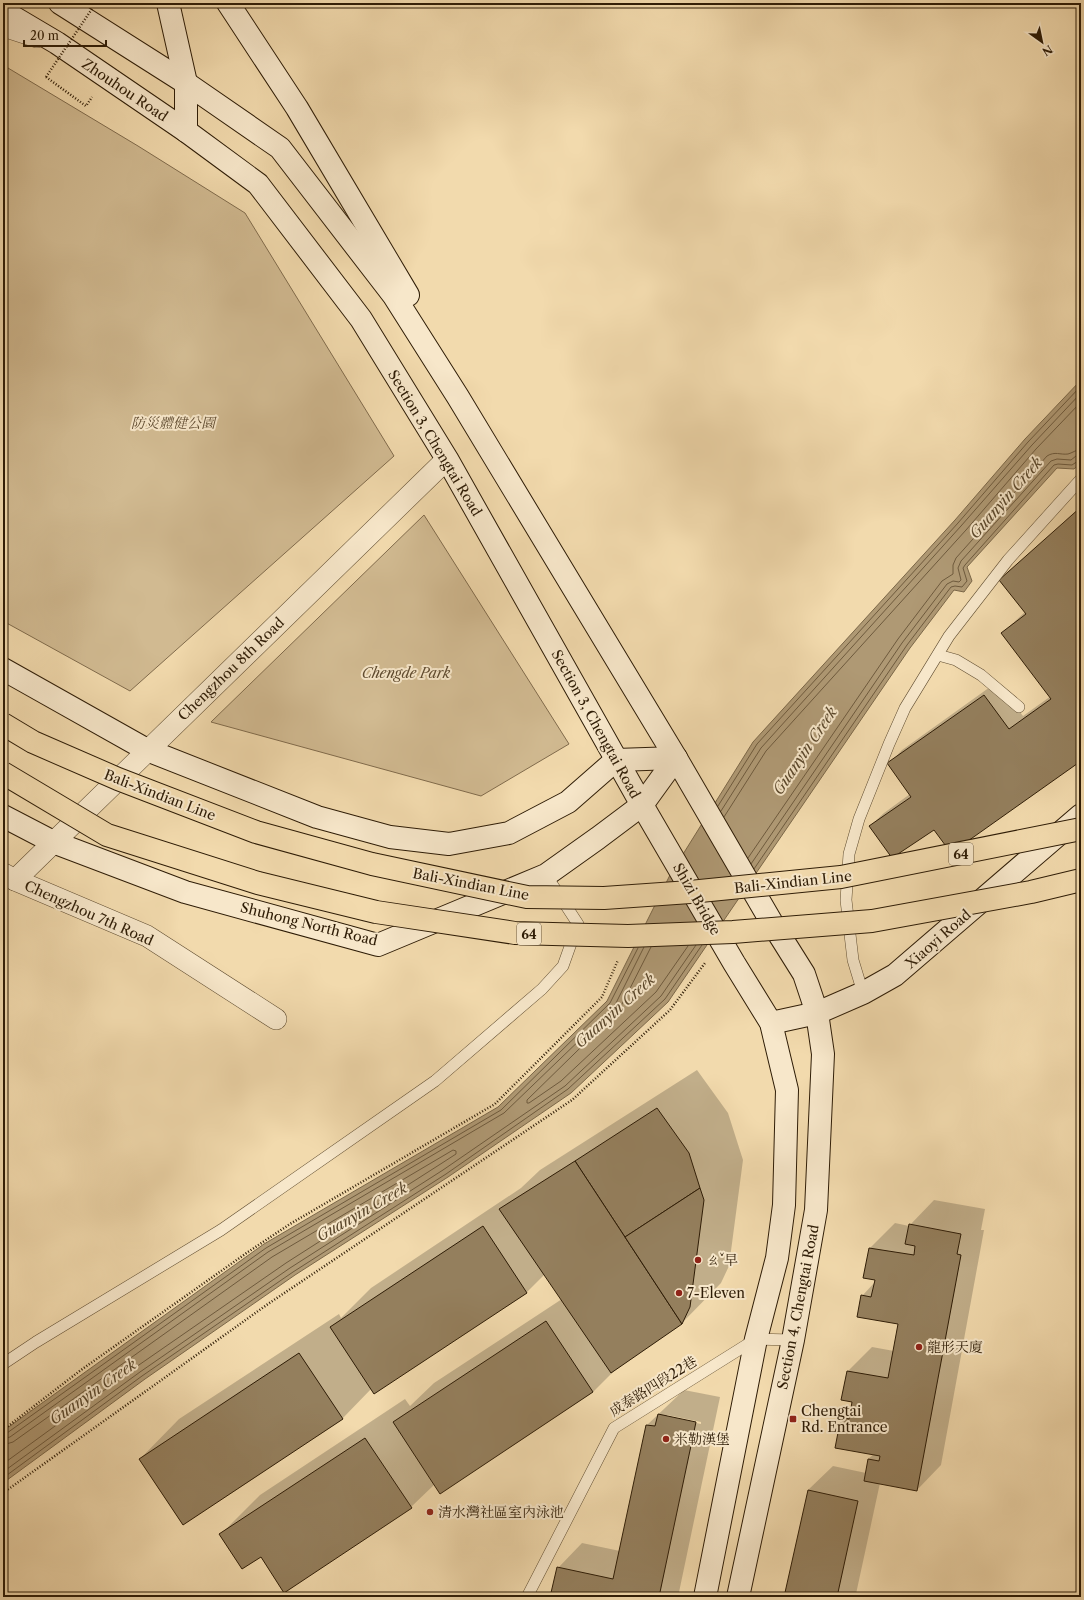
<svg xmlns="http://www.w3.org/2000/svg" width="1084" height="1600" font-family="'Libre Caslon Text','Noto Serif TC',serif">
<rect width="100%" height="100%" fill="#f2daad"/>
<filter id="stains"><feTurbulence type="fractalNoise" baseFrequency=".005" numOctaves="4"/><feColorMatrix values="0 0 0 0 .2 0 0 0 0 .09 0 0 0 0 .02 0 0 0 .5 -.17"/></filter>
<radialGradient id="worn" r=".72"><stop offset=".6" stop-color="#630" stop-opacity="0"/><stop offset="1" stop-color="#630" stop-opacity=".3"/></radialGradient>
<g fill="#d1ba91" stroke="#806b4c">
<polygon points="3,65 138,146 245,213 394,456 130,691 3,621"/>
<polygon points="424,515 569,744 481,796 211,722"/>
</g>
<polygon fill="#af9974" stroke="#7b6748" points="1081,380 1081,463 1074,469 1057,468 967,567 972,581 964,592 954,590 910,648 668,1002 571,1093 448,1177 295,1275 145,1379 3,1483 3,1431 264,1244 498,1107 607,1001 670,875 753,742 955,520 1025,439"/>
<g fill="#0003" fill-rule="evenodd">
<polygon points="1081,506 1081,760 934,829 870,826 884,813 910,794 889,764 902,750 997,682 1023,716 1051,696 1002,633 1025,612 1001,580"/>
<polygon points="697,1070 728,1113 743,1160 729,1266 721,1283 682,1323 617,1368 593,1392 440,1492 435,1484 411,1507 261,1556 221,1534 260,1495 405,1399 410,1406 434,1383 562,1299 545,1274 527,1292 375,1392 372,1388 342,1419 140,1459 179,1419 339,1314 341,1318 371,1288 521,1188 540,1170"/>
<polygon points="934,1200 985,1209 981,1230 984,1230 941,1465 917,1490 880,1483 856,1594 853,1597 785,1597 808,1490 833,1466 866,1473 868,1459 874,1454 842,1418 852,1408 853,1401 848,1371 872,1347 894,1351 899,1323 862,1296 875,1282 876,1279 865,1277 870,1248 895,1223 909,1226"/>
<path d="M684 1390 720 1397 678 1597H551L558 1568 582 1543 620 1551 647 1425ZM667 1415 701 1422V1424L667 1417Z"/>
</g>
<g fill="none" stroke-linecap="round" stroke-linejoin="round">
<g stroke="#6e5a3d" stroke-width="1">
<polyline points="718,806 757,744 958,523 1028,442 1081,386"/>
<polyline points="721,811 761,748 961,526 1032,445 1081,393"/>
<polyline points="724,817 766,751 966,530 1036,449 1081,402"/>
<path d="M748 858 898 639 942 581 953 574V565L956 558 1047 456C1055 451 1060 455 1068 454 1072 453 1076 450 1081 449"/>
<polyline points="751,864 902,643 947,584 953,581 959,582 961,580 958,568 961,561 1051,461 1057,459 1071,460 1076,456 1081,455"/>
<polyline points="754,869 907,645 951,587 955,586 962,587 967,581 963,568 965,565 1054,465 1058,464 1072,465 1078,461 1081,460"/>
<polyline points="651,947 619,1010 527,1100 527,1103 529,1103 561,1081 656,992 688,946"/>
<polyline points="3,1434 7,1433 266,1248 501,1110 610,1003 638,948"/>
<polyline points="3,1439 10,1437 268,1252 504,1113 614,1007 644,947"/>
<polyline points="3,1445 13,1442 272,1257 453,1150 456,1151 456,1154 439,1165 286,1263 136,1367 3,1464"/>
<polyline points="3,1472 140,1372 290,1268 443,1170 565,1086 661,996 696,945"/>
<polyline points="3,1478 142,1376 293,1272 446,1174 568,1089 665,999 702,945"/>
</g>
</g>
<g fill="#947f5d" stroke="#2e1c06">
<polygon points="1081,507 1081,761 951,853 934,830 892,858 869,826 911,797 887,763 984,695 1009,729 1051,699 1001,633 1026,614 999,580"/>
<polygon points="657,1108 689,1153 700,1188 625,1237 575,1161"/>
<polygon points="575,1161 682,1324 611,1373 499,1209"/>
<polygon points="700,1188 704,1200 690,1307 682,1324 625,1237"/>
<polygon points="909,1224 961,1234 957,1254 961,1255 917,1491 864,1481 868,1459 879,1461 880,1456 835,1448 841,1417 849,1419 852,1402 841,1400 847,1371 888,1378 898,1324 857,1317 861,1295 871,1297 875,1280 863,1278 869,1248 914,1255 915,1246 905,1244"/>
<polygon points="483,1226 527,1293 374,1394 330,1327"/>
<polygon points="546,1321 593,1392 440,1494 393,1422"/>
<polygon points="299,1353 343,1419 183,1525 139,1459"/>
<polygon points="658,1414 696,1422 659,1597 550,1597 557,1567 613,1579 646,1425 655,1426"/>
<polygon points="365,1438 412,1508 284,1593 261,1557 242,1569 219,1534"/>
<polygon points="808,1490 858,1501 837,1597 784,1597"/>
</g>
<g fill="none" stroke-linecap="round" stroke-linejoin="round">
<g stroke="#5f4c30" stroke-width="12">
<g id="lane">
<polyline points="938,655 956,660 981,675 1019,707"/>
<polyline points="863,993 853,960 846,900 849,854 859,819 889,744 905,708 949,636 1008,560 1081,479"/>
<polyline points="3,1364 36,1342 221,1230 435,1081 542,989 563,966 578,924 546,875"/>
<polyline points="527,1597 614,1428 756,1339 793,1340"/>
</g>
</g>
<g stroke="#5f4c30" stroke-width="22">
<g id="street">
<polyline points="3,26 37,37"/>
<polyline points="4,874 15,880 147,936 276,1019"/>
<polyline points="15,880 447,459"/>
</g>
</g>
<g stroke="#2e1c06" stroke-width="24">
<g id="secondary">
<polyline points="60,3 186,83 280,148 394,296 458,397 676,758 772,923 804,974 817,1013 823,1054 816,1210 793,1340 738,1597"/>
<polyline points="168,3 186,83 186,131"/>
<polyline points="228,3 297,108 408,295"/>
<polyline points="3,11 57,43 186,131 258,184 361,319 447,459 642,805 734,963 771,1023 787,1090 784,1205 777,1258 756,1339 705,1597"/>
<polyline points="3,669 147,750 317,817 390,837 449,844 509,833 568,802 616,760 676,758"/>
<polyline points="3,816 53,842 185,892 378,945 546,875 598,838 642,805 676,758"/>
<polyline points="771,1023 817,1013 863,993 895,975 1081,815"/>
</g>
</g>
<g stroke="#2e1c06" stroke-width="2.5" stroke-dasharray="1 2" stroke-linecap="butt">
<polyline points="46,77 86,106 92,97"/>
<polyline points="3,1430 81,1370 248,1252 290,1224 495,1104 602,997 618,960"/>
<polyline points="3,1493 268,1304 572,1100 670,1010 705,963"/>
</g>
<use href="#lane" stroke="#f7e7ca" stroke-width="11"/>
<use href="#street" stroke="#f7e7ca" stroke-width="21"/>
<use href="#secondary" stroke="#f7e7ca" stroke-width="22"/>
<g stroke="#2e1c06" stroke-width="24" stroke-linecap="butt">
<g id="highway-bridge">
<polyline points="3,724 33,742 118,779 256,832 372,864 527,897 604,898 690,892 841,877 1081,829"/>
<polyline points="3,773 107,835 258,883 376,912 515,933 628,936 733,932 872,921 1031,892 1081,880"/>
</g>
</g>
<polyline stroke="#2e1c06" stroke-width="2.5" stroke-dasharray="1 2" stroke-linecap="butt" points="46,77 96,3"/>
<use href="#highway-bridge" stroke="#f2daad" stroke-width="22"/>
</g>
<g fill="#8f2418" stroke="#f7e7ca" stroke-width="1.5">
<circle cx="698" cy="1260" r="4"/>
<circle cx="679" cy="1293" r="4"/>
<circle cx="919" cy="1347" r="4"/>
<rect x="789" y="1415" width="8" height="8" rx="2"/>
<circle cx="666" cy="1439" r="4"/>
<circle cx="430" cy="1512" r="4"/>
</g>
<g text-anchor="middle" stroke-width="4" stroke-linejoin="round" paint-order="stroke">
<g fill="#f7e7ca" stroke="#6a5941" stroke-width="1">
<rect x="949" y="843" width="24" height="22" rx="3"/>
<rect x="517" y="923" width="24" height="22" rx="3"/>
</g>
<g font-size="13" font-weight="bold" fill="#2e1c06">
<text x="961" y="859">64</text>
<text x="529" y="939">64</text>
</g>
<g font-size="14" fill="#2e1c06" stroke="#f7e7ca">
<text transform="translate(125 90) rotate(34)" y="5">Zhouhou Road</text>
<text transform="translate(435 443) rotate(59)" y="5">Section 3, Chengtai Road</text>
<text transform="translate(231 669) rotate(-44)" y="5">Chengzhou 8th Road</text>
<text transform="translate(596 724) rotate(61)" y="5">Section 3, Chengtai Road</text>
<text transform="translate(160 795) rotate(21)" y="5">Bali-Xindian Line</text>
<text transform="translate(793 882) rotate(-6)" y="5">Bali-Xindian Line</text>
<text transform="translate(471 884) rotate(11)" y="5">Bali-Xindian Line</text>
<text transform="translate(697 899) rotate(60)" y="5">Shizi Bridge</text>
<text transform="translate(89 913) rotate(24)" y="5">Chengzhou 7th Road</text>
<text transform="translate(309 924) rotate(14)" y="5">Shuhong North Road</text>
<text transform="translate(938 939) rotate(-41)" y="5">Xiaoyi Road</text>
<text transform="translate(798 1307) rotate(-79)" y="5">Section 4, Chengtai Road</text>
<text transform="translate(653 1386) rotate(-32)" y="5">成泰路四段22巷</text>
</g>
<g font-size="14" font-style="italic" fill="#5f4b30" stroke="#f7e7ca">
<text x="173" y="428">防災體健公園</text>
<text x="406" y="678">Chengde Park</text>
</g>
<g font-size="14" fill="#2e1c06" stroke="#f7e7ca" text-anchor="start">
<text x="706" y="1265">ㄠˇ早</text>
<text x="687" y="1298">7-Eleven</text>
<text x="927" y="1352">龍形天廈</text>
<text x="801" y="1416">Chengtai<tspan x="801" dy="16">Rd. Entrance</tspan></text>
<text x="674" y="1444">米勒漢堡</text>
<text x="438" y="1517">清水灣社區室內泳池</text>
</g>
<g font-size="15" font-style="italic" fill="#5b482c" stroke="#f7e7ca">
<text transform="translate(1006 498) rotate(-49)" y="5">Guanyin Creek</text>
<text transform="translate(805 751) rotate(-56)" y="5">Guanyin Creek</text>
<text transform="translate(615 1011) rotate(-42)" y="5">Guanyin Creek</text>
<text transform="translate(362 1212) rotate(-30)" y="5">Guanyin Creek</text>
<text transform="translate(93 1392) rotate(-35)" y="5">Guanyin Creek</text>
</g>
</g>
<rect width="1084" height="1600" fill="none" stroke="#f2daad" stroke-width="16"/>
<rect x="4" y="4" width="1076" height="1592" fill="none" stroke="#2e1c06" stroke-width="2"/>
<rect x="8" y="8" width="1068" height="1584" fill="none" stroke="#2e1c06"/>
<g transform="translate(1042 42) rotate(147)" stroke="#f7e7ca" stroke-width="3" paint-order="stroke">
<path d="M0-3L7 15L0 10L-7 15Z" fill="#2e1c06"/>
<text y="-6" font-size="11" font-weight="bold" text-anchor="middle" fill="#2e1c06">N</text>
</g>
<path d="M24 40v6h82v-6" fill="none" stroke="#2e1c06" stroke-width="2"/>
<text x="30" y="40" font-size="12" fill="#2e1c06" stroke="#f7e7ca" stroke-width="3" paint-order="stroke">20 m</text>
<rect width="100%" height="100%" filter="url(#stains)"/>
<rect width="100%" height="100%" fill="url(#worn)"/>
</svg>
